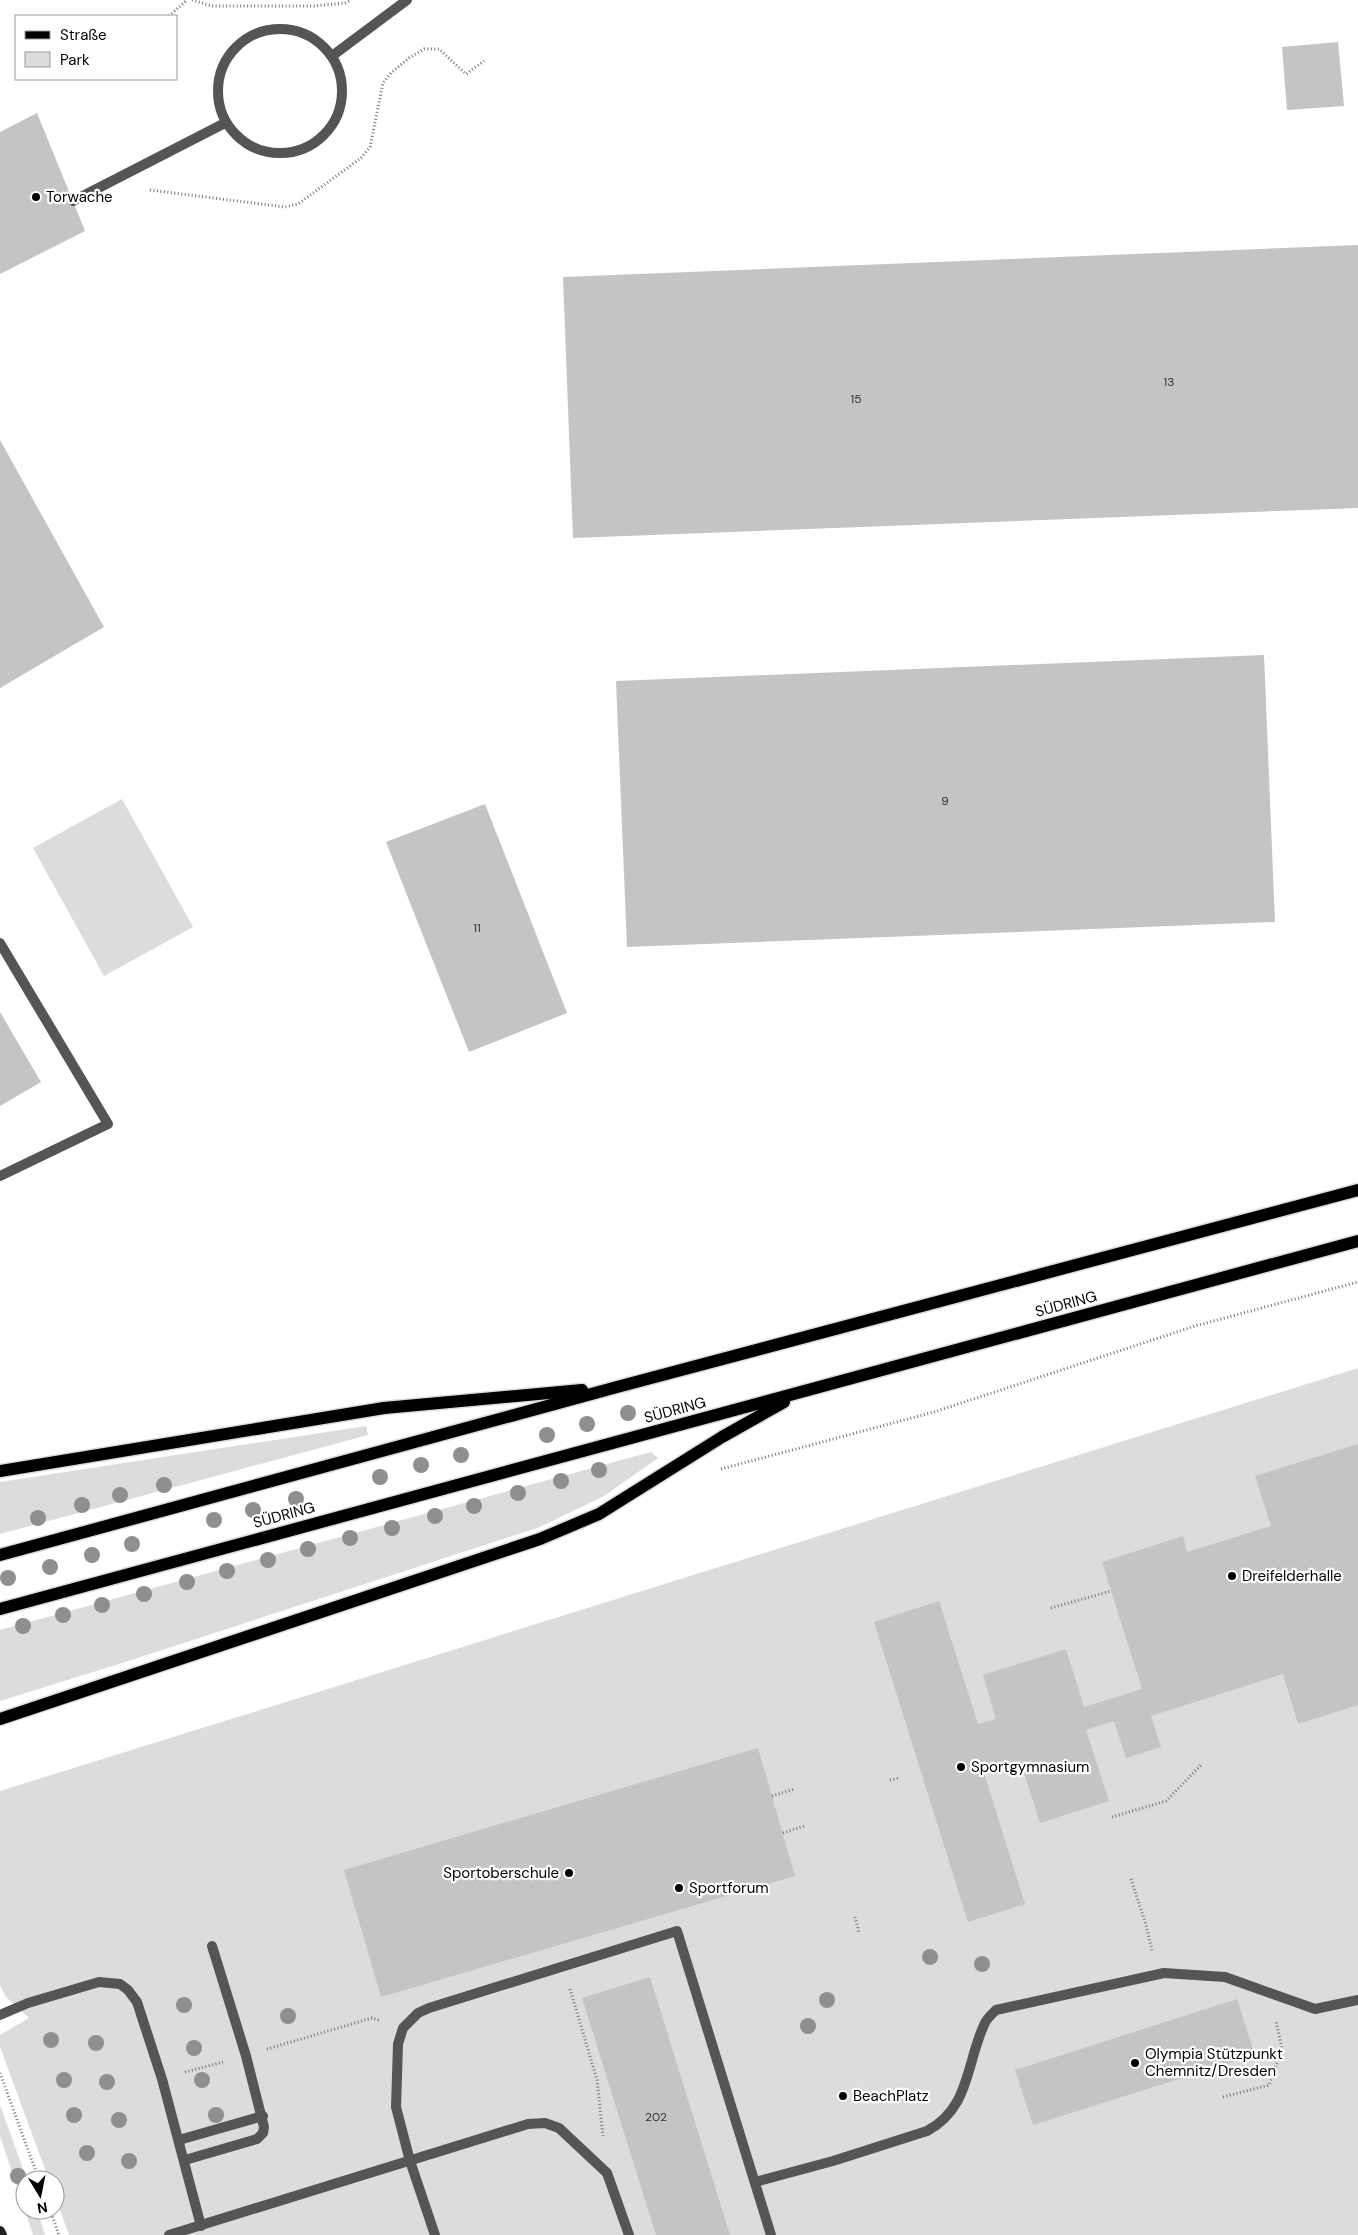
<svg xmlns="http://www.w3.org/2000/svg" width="1358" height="2235" font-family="'DM Sans',sans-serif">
<rect width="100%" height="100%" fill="#fff"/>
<g fill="#dcdcdc">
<polygon points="122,799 193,927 104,976 33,848"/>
<polygon points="1358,1368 1358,2235 69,2235 55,2196 55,2180 49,2180 0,2047 0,2035 29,2018 6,1997 0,1985 0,1791"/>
<polygon points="366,1426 368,1435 0,1534 0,1482"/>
<polygon points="651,1452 658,1458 604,1496 540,1527 119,1664 0,1701 0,1630"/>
<polygon points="0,2105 27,2180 25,2180 25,2210 37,2210 45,2235 33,2235 0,2136"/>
</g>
<g fill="#c4c4c4">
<polygon points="1338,42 1344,106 1287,110 1282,47"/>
<polygon points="37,113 85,231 0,274 0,132"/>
<polygon points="1358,245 1358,508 573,538 563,277"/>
<polygon points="0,440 104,627 0,688"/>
<polygon points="1264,655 1275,922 627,947 616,681"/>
<polygon points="485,804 567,1013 469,1052 386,842"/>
<polygon points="0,1012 41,1082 0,1106"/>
<polygon points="1358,1444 1358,1705 1298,1724 1283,1674 1151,1716 1161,1747 1126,1758 1114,1721 1086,1730 1109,1801 1040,1823 1020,1761 984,1773 1025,1904 968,1922 874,1622 939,1601 978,1724 996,1719 983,1675 1066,1649 1084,1707 1142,1689 1102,1562 1183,1536 1187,1552 1271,1526 1255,1476"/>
<polygon points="758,1748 795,1876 381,1997 344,1870"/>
<polygon points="650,1977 730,2235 656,2235 582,1998"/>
<polygon points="1237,1999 1255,2055 1033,2125 1015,2070"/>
</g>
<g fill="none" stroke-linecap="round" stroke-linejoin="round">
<g stroke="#dbdbdb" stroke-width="15">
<g id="primary">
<polyline points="0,1471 384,1408 582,1390"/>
<polyline points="0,1555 617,1387 1358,1190"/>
<polyline points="0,1609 1358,1241"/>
<polyline points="0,1719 540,1539 599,1514 722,1437 784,1402"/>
</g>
</g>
<g stroke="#777" stroke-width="3" stroke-dasharray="1 2.5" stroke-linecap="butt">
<polyline points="192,0 212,6 314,6 345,3 351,0"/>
<polyline points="169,16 187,0"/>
<polyline points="150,190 285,207 298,204 361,158 370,147 383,83 391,73 409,58 424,49 439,49 466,74 484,61"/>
<polyline points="721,1469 934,1412 1195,1326 1358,1282"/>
<polyline points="1051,1608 1111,1591"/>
<polyline points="890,1780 900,1778"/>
<polyline points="772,1796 794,1789"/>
<polyline points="1112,1817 1166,1801 1201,1765"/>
<polyline points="783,1833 804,1826"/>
<polyline points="1131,1879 1146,1925 1152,1951"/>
<polyline points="855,1917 859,1933"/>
<polyline points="570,1989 597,2080 603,2136"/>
<polyline points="267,2049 372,2018 381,2021"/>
<polyline points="185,2072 223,2062"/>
<polyline points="0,2073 39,2180"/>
<polyline points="1223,2097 1269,2085 1282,2049 1276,2021"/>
<polyline points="50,2210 59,2235"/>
</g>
<g stroke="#555" stroke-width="10">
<circle cx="280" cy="91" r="62"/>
<polyline points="332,56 407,0"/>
<polyline points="73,201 225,123"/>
<polyline points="0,943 108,1124 0,1176"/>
<polyline points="0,2015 28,2003 99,1982 120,1984 128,1990 137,2002 162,2079 201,2226"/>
<polyline points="179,2140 263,2116"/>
<polyline points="185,2160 257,2139 263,2133 264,2127 246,2056 212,1946"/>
<path d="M755 2182 833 2161 927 2131C970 2108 966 2064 984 2025 986 2019 992 2014 996 2010L1164 1973 1225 1977 1315 2009 1358 2000"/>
<polyline points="169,2235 528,2124 545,2123 559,2128 607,2173 629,2235"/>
<polyline points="435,2235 410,2161 396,2107 398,2044 403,2028 418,2013 429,2008 677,1931 771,2235"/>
</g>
<polyline stroke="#222" stroke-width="10" points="0,2231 2,2235"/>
<use href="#primary" stroke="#000" stroke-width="12"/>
</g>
<g fill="#8f8f8f">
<circle cx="628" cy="1413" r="8"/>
<circle cx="587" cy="1424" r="8"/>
<circle cx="547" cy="1435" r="8"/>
<circle cx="461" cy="1455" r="8"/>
<circle cx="421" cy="1465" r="8"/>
<circle cx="599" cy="1470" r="8"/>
<circle cx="380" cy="1477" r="8"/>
<circle cx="561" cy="1481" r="8"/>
<circle cx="164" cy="1485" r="8"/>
<circle cx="518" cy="1493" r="8"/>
<circle cx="120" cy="1495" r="8"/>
<circle cx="296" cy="1499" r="8"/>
<circle cx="82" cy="1505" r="8"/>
<circle cx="474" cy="1506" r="8"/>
<circle cx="253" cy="1510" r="8"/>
<circle cx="435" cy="1516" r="8"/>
<circle cx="38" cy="1518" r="8"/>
<circle cx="214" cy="1520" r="8"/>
<circle cx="392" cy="1528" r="8"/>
<circle cx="350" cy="1538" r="8"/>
<circle cx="132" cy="1544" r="8"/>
<circle cx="308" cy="1549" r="8"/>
<circle cx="92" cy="1555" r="8"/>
<circle cx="268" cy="1560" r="8"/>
<circle cx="50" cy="1567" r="8"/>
<circle cx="227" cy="1571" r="8"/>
<circle cx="8" cy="1578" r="8"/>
<circle cx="187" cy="1582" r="8"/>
<circle cx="144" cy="1594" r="8"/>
<circle cx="102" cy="1605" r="8"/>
<circle cx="63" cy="1615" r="8"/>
<circle cx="23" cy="1626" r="8"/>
<circle cx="930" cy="1957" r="8"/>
<circle cx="982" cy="1964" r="8"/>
<circle cx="827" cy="2000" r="8"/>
<circle cx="184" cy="2005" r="8"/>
<circle cx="288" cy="2016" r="8"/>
<circle cx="808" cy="2026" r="8"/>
<circle cx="51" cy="2040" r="8"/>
<circle cx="96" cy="2043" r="8"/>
<circle cx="194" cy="2048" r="8"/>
<circle cx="64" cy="2080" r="8"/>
<circle cx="202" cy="2080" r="8"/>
<circle cx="107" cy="2082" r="8"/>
<circle cx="74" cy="2115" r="8"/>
<circle cx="216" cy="2115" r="8"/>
<circle cx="119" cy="2120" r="8"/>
<circle cx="87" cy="2153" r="8"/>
<circle cx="129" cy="2161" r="8"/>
<circle cx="18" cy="2176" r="8"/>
</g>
<g fill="#000" stroke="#fff" stroke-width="2">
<circle cx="36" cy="197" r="5"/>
<circle cx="1232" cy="1576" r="5"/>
<circle cx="961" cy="1767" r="5"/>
<circle cx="569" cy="1873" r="5"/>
<circle cx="679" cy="1888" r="5"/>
<circle cx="1135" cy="2063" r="5"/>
<circle cx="843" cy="2096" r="5"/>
</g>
<g text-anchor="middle" stroke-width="4.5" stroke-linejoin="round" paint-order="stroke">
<g font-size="12" fill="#313131">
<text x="1169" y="386">13</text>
<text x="856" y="403">15</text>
<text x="945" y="805">9</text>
<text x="477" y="932">11</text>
<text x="656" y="2121">202</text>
</g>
<g font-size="15" fill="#000" stroke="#fff" text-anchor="start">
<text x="46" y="202">Torwache</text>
<text x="1242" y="1581">Dreifelderhalle</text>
<text x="971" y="1772">Sportgymnasium</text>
<text x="559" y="1878" text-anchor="end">Sportoberschule</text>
<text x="689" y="1893">Sportforum</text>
<text x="1145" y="2059">Olympia Stützpunkt<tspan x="1145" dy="17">Chemnitz/Dresden</tspan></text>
<text x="853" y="2101">BeachPlatz</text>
</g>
<g font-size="15" fill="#000" stroke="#fff">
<text transform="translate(1066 1304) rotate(-15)" y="5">SÜDRING</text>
<text transform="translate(675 1410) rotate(-15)" y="5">SÜDRING</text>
<text transform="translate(284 1515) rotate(-15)" y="5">SÜDRING</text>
</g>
</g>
<rect x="15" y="15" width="162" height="65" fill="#ffffff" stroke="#999999"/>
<rect x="25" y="31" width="25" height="8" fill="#000000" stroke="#999999"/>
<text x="60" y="40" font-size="15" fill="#000000">Straße</text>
<rect x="25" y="52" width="25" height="15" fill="#dcdcdc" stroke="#999999"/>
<text x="60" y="65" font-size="15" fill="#000000">Park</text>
<g transform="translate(40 2195) rotate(170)"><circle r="24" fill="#ffffff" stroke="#999999"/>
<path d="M0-4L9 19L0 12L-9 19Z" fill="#000000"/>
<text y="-8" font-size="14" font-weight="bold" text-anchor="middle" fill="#000000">N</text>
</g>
</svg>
